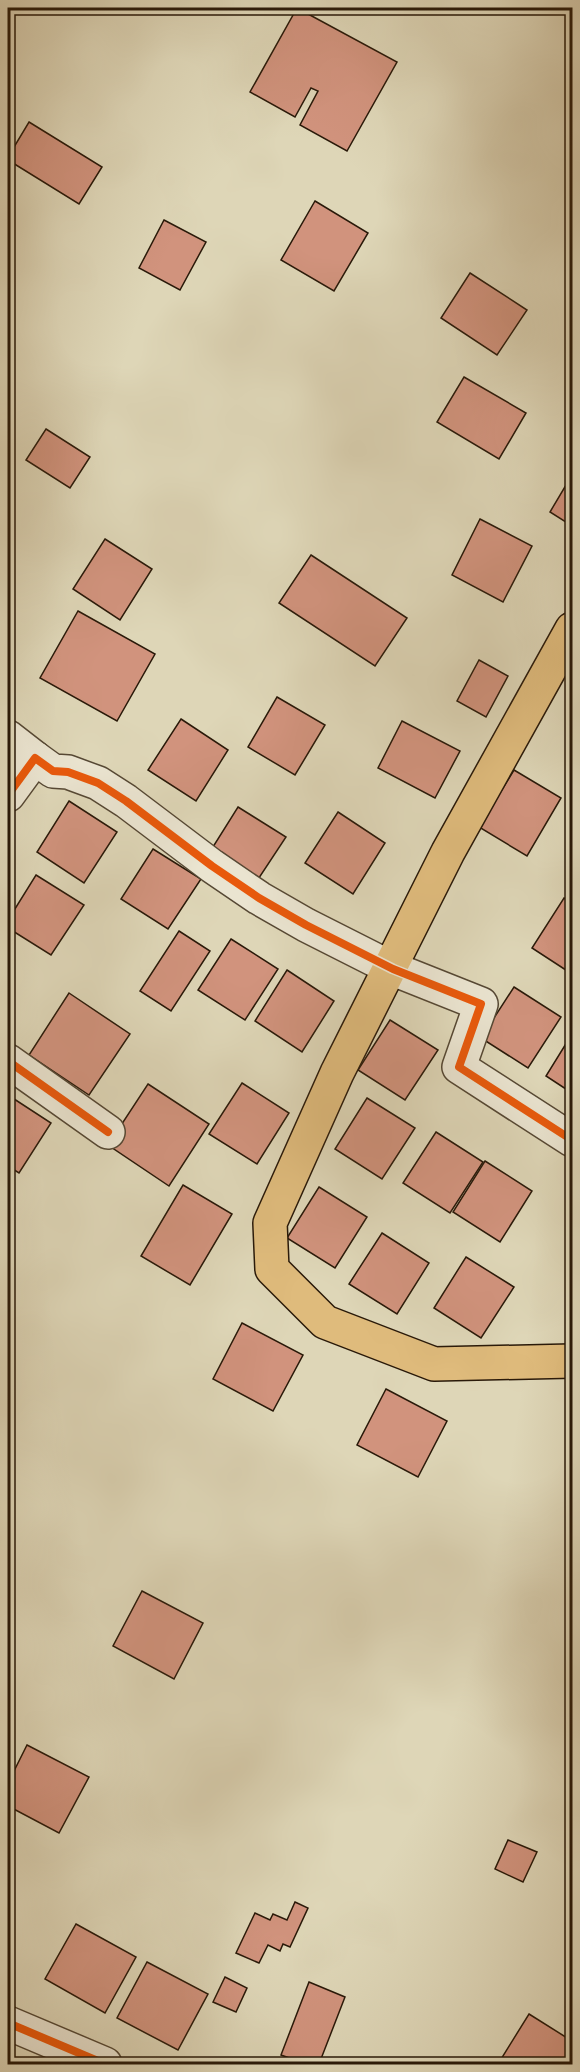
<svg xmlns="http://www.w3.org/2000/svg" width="580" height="2072" font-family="'IM FELL English',serif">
<rect width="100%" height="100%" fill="#ded6b7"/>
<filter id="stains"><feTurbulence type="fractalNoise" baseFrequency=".00333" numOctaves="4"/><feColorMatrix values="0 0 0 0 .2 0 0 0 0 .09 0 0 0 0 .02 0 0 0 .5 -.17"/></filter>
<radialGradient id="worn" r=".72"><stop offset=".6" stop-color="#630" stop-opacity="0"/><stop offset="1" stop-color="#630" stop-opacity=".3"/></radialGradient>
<g fill="#d1937d" stroke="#291909" stroke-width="1.5">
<polygon points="297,8 397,62 347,151 300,125 318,91 311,88 295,117 250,92"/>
<polygon points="29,122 102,167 79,204 8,160 8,157"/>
<polygon points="315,201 368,233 334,291 281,260"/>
<polygon points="164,220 206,242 180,290 139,268"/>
<polygon points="470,273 527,310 497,355 441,318"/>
<polygon points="464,377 526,413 499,459 437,422"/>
<polygon points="46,429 90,457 70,488 26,460"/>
<polygon points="569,480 572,483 572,526 550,512"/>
<polygon points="480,519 532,546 503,602 452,575"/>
<polygon points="105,539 152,569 120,620 73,589"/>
<polygon points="311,555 407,618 375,666 279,603"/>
<polygon points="78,611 155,654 117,721 40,678"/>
<polygon points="479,660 508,676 486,717 457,701"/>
<polygon points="277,697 325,725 295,775 248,747"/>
<polygon points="181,719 228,750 196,801 148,770"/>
<polygon points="402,721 460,751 435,798 378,768"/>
<polygon points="514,770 561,798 527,856 479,827"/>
<polygon points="69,801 117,832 84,883 37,852"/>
<polygon points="238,807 286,837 253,887 206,858"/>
<polygon points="338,812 385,843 353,894 305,863"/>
<polygon points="153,849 201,879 168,929 121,899"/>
<polygon points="36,875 84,905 51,955 8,928 8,920"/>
<polygon points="564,898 572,903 572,974 532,948"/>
<polygon points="179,931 210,951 171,1011 140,991"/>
<polygon points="231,939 278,969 245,1020 198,990"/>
<polygon points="287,970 334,1001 302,1052 255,1021"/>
<polygon points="514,987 561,1017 528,1068 481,1038"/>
<polygon points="69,993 130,1034 89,1095 29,1055"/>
<polygon points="390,1020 438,1050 405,1100 358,1070"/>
<polygon points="572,1034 572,1093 546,1076"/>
<polygon points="242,1083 289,1113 257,1164 209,1134"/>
<polygon points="148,1084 209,1124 169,1186 108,1145"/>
<polygon points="8,1095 51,1123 19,1173 8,1166"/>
<polygon points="367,1098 415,1128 382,1179 335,1149"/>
<polygon points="436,1132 483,1162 450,1213 403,1183"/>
<polygon points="485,1161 532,1191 500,1242 453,1212"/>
<polygon points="183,1185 232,1214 190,1285 141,1256"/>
<polygon points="319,1187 367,1217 335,1268 287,1238"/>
<polygon points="382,1233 429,1263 397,1314 349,1284"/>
<polygon points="466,1257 514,1287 481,1338 434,1308"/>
<polygon points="242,1323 303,1355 273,1411 213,1379"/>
<polygon points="386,1389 447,1421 418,1477 357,1445"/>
<polygon points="142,1591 203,1623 174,1679 113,1646"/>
<polygon points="27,1745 89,1777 59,1833 8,1806 8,1783"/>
<polygon points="508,1840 537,1852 523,1882 495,1869"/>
<polygon points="295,1902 308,1908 290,1947 283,1944 280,1951 268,1945 259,1963 236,1953 255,1913 270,1920 273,1914 287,1920"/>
<polygon points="76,1924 136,1957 105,2013 45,1979"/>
<polygon points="147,1962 208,1994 178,2050 117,2018"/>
<polygon points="225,1977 247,1988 236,2012 213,2002"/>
<polygon points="309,1982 345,1997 319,2064 306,2064 281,2055"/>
<polygon points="529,2014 572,2041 572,2064 498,2064"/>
</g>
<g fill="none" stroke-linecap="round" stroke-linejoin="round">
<g stroke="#564834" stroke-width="36">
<g id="minor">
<polyline points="8,737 35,758"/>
<polyline points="8,795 35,758 53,771 68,772 98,783 126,801 212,866 259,898 306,925 393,969 481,1004 459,1067 572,1140"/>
<polyline points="8,1061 108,1132"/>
<polyline points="8,2023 105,2064"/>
</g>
</g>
<g stroke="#291909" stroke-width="36">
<polyline id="major" points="572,629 448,852 337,1073 270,1223 272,1269 325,1322 434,1364 572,1361"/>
</g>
<use href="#minor" stroke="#eae4d0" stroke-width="33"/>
<use href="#major" stroke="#dfbb7c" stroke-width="33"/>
<g stroke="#eae4d0" stroke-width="11">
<g id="cycleway">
<polyline points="8,795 35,758 53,771 68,772 98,783 126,801 212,866 259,898 306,925 393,969 481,1004 459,1067 572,1140"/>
<polyline points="8,1061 108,1132"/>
<polyline points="8,2023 105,2064"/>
</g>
</g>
<use href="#cycleway" stroke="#e8590c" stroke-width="8"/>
</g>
<rect width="580" height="2072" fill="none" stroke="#ded6b7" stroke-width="30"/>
<rect x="9" y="9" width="562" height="2054" fill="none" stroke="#291909" stroke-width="3"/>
<rect x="15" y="15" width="550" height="2042" fill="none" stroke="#291909" stroke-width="1.5"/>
<rect width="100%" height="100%" filter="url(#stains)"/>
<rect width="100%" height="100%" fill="url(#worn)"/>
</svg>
